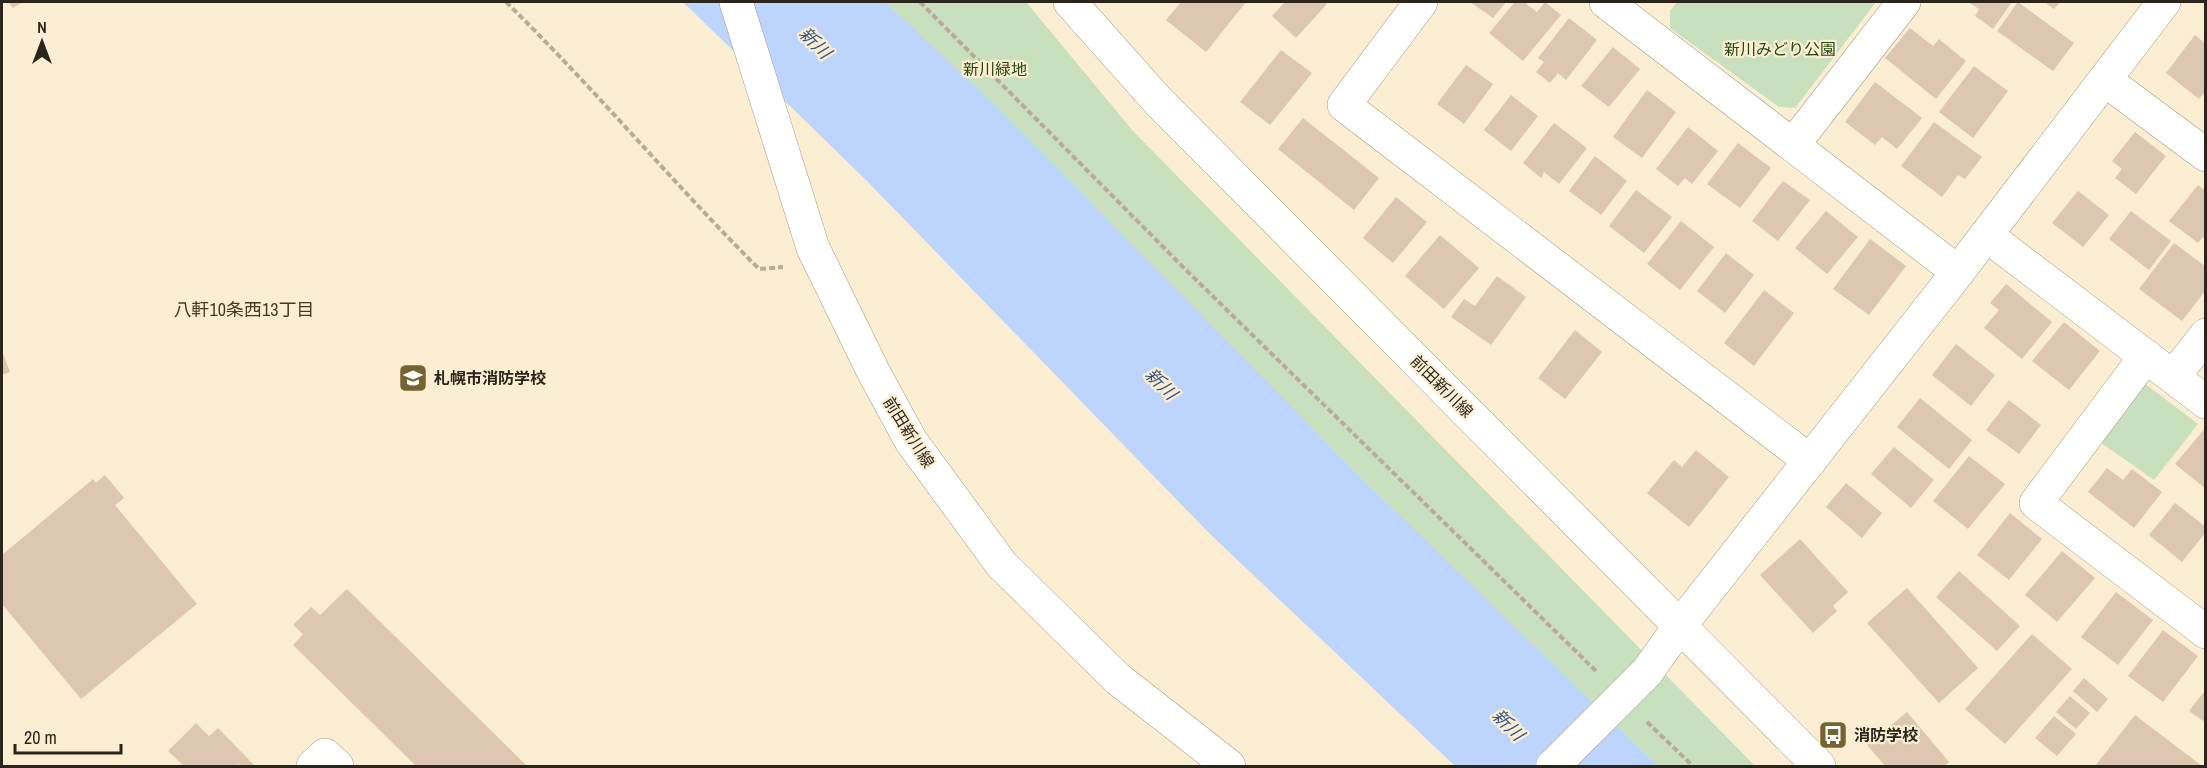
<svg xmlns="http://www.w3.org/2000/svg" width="2207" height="768" font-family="'Archivo Narrow','Noto Sans JP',sans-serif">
<rect width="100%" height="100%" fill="#fbeed3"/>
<g fill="#c8e0be">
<polygon points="832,2 1026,2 1133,131 1755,766 1575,766"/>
<polygon points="1677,2 1876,2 1795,108 1779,107 1670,28 1670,11"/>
<polygon points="2144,383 2198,424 2154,480 2097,440"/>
</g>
<polygon fill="#bdd5fd" points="683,2 885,2 999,109 1359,476 1658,766 1455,766 1209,533 866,180"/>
<g fill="#dec7b2">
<polygon points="8,2 23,2 13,8"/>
<polygon points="1181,2 1246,2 1206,52 1166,20"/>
<polygon points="1285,2 1324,2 1327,4 1296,38 1272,16"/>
<polygon points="1470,2 1506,2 1493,18"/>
<polygon points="1515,2 1524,2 1537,12 1545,2 1561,15 1523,61 1489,33"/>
<polygon points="1968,2 2012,2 1993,29 1975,16 1979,9"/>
<polygon points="2018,2 2074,43 2053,71 1997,31"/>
<polygon points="2044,2 2060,2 2054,9"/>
<polygon points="1569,18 1597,40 1566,80 1558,73 1550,83 1536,72 1544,62 1538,58"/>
<polygon points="1910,28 1933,46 1939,39 1966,61 1936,99 1885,58"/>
<polygon points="2195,35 2206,44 2206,91 2199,99 2166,73"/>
<polygon points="1613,47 1640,69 1609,107 1581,86"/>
<polygon points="1281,50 1312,73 1270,125 1240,102"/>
<polygon points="1466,65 1493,84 1464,124 1437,104"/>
<polygon points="1974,66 2008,91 1973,138 1939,112"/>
<polygon points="1875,82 1922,118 1897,149 1882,137 1875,145 1845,122"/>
<polygon points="1647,90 1676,112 1642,158 1613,137"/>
<polygon points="1511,95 1538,116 1511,151 1484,130"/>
<polygon points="1303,118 1379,178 1354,210 1278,149"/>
<polygon points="1934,122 1982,157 1965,179 1958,175 1942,197 1901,166"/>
<polygon points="1554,123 1587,148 1559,184 1544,172 1541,178 1523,163"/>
<polygon points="1688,127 1718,151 1692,184 1685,178 1678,186 1656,169"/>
<polygon points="2135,132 2166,156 2136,194 2115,178 2122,169 2112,161"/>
<polygon points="1738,143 1771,168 1740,208 1707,184"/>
<polygon points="1595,156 1627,181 1601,215 1569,191"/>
<polygon points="1783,181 1810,200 1778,241 1752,221"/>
<polygon points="2198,185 2206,191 2206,234 2198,243 2169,221"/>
<polygon points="1636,190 1672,217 1644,253 1609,226"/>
<polygon points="2078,191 2109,215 2083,247 2052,223"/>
<polygon points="1396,197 1427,222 1393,263 1363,238"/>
<polygon points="1826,211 1858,237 1827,274 1795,248"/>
<polygon points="2131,211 2171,241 2149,270 2109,239"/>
<polygon points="1681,221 1714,247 1680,290 1647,264"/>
<polygon points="1440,235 1479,268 1444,309 1405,276"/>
<polygon points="1870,239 1906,266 1869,315 1833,289"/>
<polygon points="2174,243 2206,267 2206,290 2182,321 2139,289"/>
<polygon points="1726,253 1754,275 1725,313 1697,291"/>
<polygon points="1497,276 1526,297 1491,345 1451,317 1464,299 1475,306"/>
<polygon points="2006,284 2052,322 2022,359 1984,328 1999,310 1990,303"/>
<polygon points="1764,290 1794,313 1754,366 1724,343"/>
<polygon points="2064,322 2100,351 2069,390 2032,361"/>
<polygon points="1575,330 1602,352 1565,399 1538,378"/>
<polygon points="1956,344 1995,375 1971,406 1932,375"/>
<polygon points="2,351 10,372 2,375"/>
<polygon points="1920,398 1972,440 1949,469 1897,427"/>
<polygon points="2009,400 2041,425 2019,454 1986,430"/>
<polygon points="2206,427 2206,489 2175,464"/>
<polygon points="1894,447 1934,480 1911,508 1871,474"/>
<polygon points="1696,450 1729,477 1689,527 1647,493 1674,460 1682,467"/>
<polygon points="1969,456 2005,484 1968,529 1933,501"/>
<polygon points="2107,468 2123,480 2132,469 2162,492 2134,528 2088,492"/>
<polygon points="105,475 124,498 115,505 197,604 81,699 2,604 2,555 93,479 96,483"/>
<polygon points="1846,483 1882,513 1862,538 1826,507"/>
<polygon points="2175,503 2206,527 2206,532 2182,562 2149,535"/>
<polygon points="2010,513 2042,539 2009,580 1977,555"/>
<polygon points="1800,539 1848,592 1833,606 1837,611 1813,633 1760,575"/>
<polygon points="2062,551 2095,578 2057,622 2025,595"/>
<polygon points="1959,571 2020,626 1997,651 1936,597"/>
<polygon points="1907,588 1978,668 1939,703 1867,623"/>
<polygon points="347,589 527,766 416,766 293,645 303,634 293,625 311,607 320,615"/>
<polygon points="2116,592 2153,620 2118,665 2081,637"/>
<polygon points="2163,630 2198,656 2163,702 2128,676"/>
<polygon points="2032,634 2072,669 2005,744 1965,709"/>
<polygon points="2084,678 2108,699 2097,712 2073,691"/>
<polygon points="2206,689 2206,723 2189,711"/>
<polygon points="2070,696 2090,713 2076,729 2056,712"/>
<polygon points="1907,712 1949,762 1944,766 1885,766 1867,745"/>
<polygon points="2135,715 2202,766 2095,766"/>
<polygon points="2054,716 2076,734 2057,756 2035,738"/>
<polygon points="196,723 209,736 218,728 254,765 253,766 240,766 238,764 235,766 184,766 168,751"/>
</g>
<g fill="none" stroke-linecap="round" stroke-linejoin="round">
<g stroke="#a4987f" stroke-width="34">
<g id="street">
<polyline points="1421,2 1344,105 1810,461"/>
<polyline points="1606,2 1958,272"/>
<polyline points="2105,80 2206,155"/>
<polyline points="1793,145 1904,2"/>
<polyline points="1986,235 2206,402"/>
<polyline points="2146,356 2036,503 2206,632"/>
<polyline points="2173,377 2206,335"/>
<polyline points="1647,672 1679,627 1958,272 2164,2"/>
<polyline points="313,766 325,755 337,766"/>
</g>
</g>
<g stroke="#a4987f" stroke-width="34">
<g id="primary">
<polyline points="736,2 813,248 873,371 911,441 1002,565 1118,679 1229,766"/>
<polyline points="1070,2 1159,102 1819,766"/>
</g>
</g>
<g stroke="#b7ac97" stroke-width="4" stroke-dasharray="6 3" stroke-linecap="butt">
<path d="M506 2C593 87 672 182 759 269L783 267"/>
<polyline points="920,2 1187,271 1597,672"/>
<polyline points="1647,722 1693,766"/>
</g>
<use href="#street" stroke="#fff" stroke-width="33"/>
<use href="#primary" stroke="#fff" stroke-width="33"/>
<g stroke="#a4987f" stroke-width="34" stroke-linecap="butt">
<polyline id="street-bridge" points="1553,766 1647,672"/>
</g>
<use href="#street-bridge" stroke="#fff" stroke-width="33"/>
</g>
<defs>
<g id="school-square" transform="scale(1.5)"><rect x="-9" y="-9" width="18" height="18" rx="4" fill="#756331" stroke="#fbeed3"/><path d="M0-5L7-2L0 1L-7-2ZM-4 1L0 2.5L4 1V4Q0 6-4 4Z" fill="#fff"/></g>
<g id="bus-square" transform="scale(1.5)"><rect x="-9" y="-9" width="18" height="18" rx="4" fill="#756331" stroke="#fbeed3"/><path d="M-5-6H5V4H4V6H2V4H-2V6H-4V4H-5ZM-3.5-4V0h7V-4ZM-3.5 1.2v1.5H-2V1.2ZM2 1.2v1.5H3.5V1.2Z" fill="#fff"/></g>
</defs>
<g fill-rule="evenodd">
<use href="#school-square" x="413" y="378"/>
<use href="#bus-square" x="1833" y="735"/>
</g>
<g text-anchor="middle" stroke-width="4.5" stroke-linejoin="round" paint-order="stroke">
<g font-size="16" fill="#24470f" stroke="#fbeed3">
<text x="1780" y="55">新川みどり公園</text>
<text x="995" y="75">新川緑地</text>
</g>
<g font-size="16" font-weight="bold" fill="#2b261c" stroke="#fbeed3" text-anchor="start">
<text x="434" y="384">札幌市消防学校</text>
<text x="1854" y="741">消防学校</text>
</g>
<g font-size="16" fill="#2b261c" stroke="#fbeed3">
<text transform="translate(1442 386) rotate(45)" y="6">前田新川線</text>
<text transform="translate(909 432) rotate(58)" y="6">前田新川線</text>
</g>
<g font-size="18" font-style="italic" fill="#375488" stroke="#fbeed3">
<text transform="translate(815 43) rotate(45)" y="6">新川</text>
<text transform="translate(1161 384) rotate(45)" y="6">新川</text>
<text transform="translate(1508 725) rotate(45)" y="6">新川</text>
</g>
<g font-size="18" fill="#453b24" stroke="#fbeed3">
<text x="244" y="316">八軒10条西13丁目</text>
</g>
</g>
<rect width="2207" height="768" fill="none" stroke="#2b261c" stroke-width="6"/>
<g transform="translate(42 42)" stroke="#fbeed3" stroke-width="4.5" paint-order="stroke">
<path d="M0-4.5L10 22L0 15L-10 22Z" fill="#2b261c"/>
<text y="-9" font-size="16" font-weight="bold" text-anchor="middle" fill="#2b261c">N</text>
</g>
<path d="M15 744v9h106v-9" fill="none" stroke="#2b261c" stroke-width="3"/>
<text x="24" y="744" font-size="18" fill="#2b261c" stroke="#fbeed3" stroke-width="4.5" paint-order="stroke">20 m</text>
</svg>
